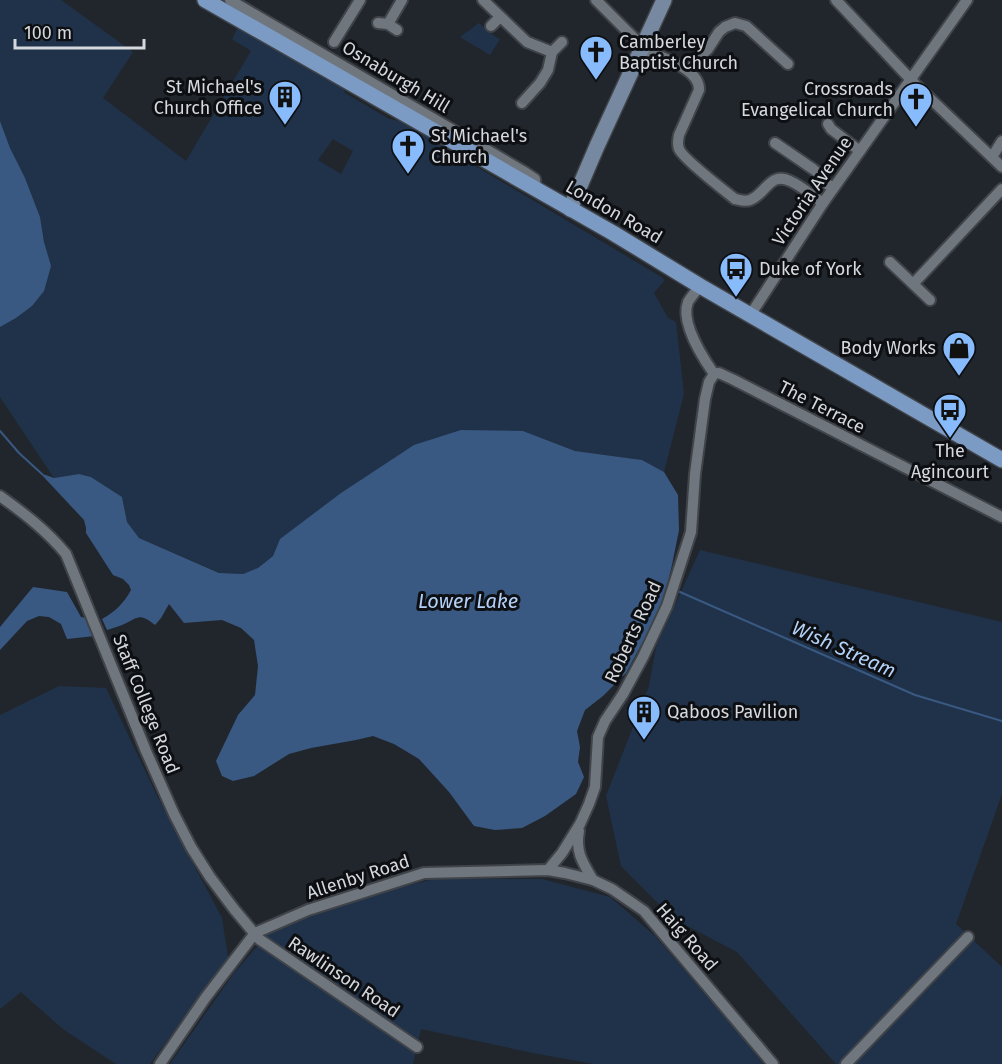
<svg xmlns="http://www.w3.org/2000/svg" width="1002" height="1064" font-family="'Fira Sans',sans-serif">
<rect width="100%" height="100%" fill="#21262d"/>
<g fill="#20324a" fill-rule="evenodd">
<path d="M0 0H61L133 52 103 98 186 161 251 51 232 39 239 25 342 85 345 93 389 119 400 121 663 278 664 281 654 293 668 318 676 322 684 394 664 472 642 460 575 451 523 431 292 531 280 539 273 556 258 568 243 574 220 573 139 538 127 522 122 497 91 477 79 474 54 478 0 397V327L16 318 32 306 44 242 40 217 25 178 10 148 0 121ZM333 139 353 151 341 174 318 160Z"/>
<polygon points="479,23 494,36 500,39 490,55 460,37"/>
<polygon points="700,550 1002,622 1002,794 956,924 1002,967 1002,1064 836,1064 737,952 674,919 621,866 606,796 649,686 656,647"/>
<polygon points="59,686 106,688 157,796 222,918 228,957 150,1064 116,1064 63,1029 21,992 0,1009 0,715"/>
<polygon points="434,879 542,879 610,897 655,936 740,1035 763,1064 594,1064 533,1053 421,1029 413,1064 170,1064 234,973 269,933 358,898"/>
</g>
<g fill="#395982">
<polygon points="0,121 10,148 25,178 40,217 44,242 51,266 44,291 32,306 16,318 0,327"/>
<path d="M461 430 523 431 575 451 642 460 664 472 678 495 679 530 672 565 662 606 626 673 603 696 585 710 577 731 580 747 578 762 584 777 576 794 545 816 522 828 495 830 474 826 449 792 419 759 394 744 373 736 356 740 311 748 289 754 254 776 233 781 222 776 216 761 238 715 255 695 258 666 254 640 241 628 222 620 184 623 169 604 161 618 155 625C138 612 139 618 122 625 118 627 112 628 107 630L102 619C115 612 124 603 131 590L129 585 123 579 113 575 86 533V528L84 520 40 473 54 478 79 474 91 477 122 497 127 522 139 538 219 573 243 574 258 568 273 556 280 539 341 493 414 445Z"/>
<polygon points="33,587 67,592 81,617 88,618 95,636 67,639 61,624 49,617 39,616 27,621 0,650 0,627"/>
</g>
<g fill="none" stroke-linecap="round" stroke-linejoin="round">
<g stroke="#395982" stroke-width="2">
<polyline points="0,431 19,453 42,474"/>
<polyline points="680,592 915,695 1002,721"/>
</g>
<g stroke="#404449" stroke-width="14">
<g id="street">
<polyline points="230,0 523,171 535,179 536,190"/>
<polyline points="483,0 527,42 552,52"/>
<path d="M596 0 642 46 648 51C664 59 700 69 699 90L679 135C678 140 677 144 679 149 683 159 725 191 735 199 740 200 745 202 750 200 765 195 770 171 790 181 802 186 812 196 823 203"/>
<polyline points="836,0 915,84 1002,167"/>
<polyline points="378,23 388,24 397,30"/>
<polyline points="388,24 402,0"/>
<polyline points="491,26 500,17"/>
<polyline points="334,42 360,0"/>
<polyline points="689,71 696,61 708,49 719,32 725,27 735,23 746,26 788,64"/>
<polyline points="522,103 540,83 548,70 552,52 562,42"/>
<polyline points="828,124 831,129 860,151"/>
<polyline points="775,143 813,169 819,174 824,182 833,188"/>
<polyline points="992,157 1002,141"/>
<polyline points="890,262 930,300"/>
<polyline points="914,283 1002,189"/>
<path d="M700 286C696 291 691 297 688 302 680 322 703 358 714 374"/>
<polyline points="751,314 823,203 967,0"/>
<polyline points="714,374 719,373 734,380 1002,517"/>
<path d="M0 496C25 514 47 531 66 554L146 751 174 814 191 847 210 877 234 909 259 939 417 1047"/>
<path d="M579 831C575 852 583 863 593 880"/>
<polyline points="548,870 562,853 580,824 589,804 595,787 598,737 605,721 623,694 643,657 667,606 691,532 695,474 705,399 709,382 714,374"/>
<polyline points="255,933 308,910 424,873 548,870 565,873 593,880 612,889 644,911 773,1064"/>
<polyline points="160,1064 206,997 255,933"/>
<polyline points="846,1064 968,937"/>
</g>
</g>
<g stroke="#404449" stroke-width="18">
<polyline id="secondary" points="570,209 597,146 664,0"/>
</g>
<g stroke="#404449" stroke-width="18">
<polyline id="primary" points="205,0 613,233 700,286 1002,460"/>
</g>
<use href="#street" stroke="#70767e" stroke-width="10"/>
<use href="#secondary" stroke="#7689a1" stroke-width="15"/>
<use href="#primary" stroke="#7b9bc4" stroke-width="15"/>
</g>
<defs>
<g id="church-pin" transform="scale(1.725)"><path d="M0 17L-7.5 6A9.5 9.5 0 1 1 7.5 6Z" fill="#87bbfc" stroke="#0d0f12"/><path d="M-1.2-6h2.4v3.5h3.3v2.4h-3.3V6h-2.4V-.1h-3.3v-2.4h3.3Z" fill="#111"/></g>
<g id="building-pin" transform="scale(1.725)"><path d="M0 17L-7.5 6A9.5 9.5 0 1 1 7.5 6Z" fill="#87bbfc" stroke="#0d0f12"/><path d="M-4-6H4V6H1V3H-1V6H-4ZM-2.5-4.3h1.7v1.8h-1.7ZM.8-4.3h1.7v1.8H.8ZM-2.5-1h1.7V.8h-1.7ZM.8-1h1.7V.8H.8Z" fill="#111"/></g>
<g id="bus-pin" transform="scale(1.725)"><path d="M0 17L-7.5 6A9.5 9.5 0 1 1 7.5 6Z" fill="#87bbfc" stroke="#0d0f12"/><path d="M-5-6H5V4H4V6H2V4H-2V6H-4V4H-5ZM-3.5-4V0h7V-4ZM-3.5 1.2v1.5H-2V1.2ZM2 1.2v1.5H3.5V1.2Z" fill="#111"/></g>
<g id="shop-pin" transform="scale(1.725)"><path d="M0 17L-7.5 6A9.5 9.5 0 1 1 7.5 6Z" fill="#87bbfc" stroke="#0d0f12"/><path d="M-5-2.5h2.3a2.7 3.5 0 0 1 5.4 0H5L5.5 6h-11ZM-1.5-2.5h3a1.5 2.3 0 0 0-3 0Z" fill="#111"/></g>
</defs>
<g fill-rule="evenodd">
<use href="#church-pin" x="596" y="52"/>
<use href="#building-pin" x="285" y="97"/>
<use href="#church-pin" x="916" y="99"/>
<use href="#church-pin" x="408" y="146"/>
<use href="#bus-pin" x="736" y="269"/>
<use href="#shop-pin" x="959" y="348"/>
<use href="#bus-pin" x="950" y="410"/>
<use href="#building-pin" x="644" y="712"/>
</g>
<g text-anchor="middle" stroke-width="6" stroke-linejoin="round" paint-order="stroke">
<g font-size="18" fill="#d5d9de" stroke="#0d0f12" text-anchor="start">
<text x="619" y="48">Camberley<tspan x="619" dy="21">Baptist Church</tspan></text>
<text x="262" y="93" text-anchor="end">St Michael's<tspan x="262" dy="21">Church Office</tspan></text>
<text x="893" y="95" text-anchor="end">Crossroads<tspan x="893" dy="21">Evangelical Church</tspan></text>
<text x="431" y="142">St Michael's<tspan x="431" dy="21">Church</tspan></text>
<text x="759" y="275">Duke of York</text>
<text x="936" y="354" text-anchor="end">Body Works</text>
<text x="950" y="457" text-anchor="middle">The<tspan x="950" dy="21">Agincourt</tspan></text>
<text x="667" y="718">Qaboos Pavilion</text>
</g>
<g font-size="18" fill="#d5d9de" stroke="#0d0f12">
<text transform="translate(396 77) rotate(31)" y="6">Osnaburgh Hill</text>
<text transform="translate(812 191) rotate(-56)" y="6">Victoria Avenue</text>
<text transform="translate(614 212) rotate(30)" y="6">London Road</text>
<text transform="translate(822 407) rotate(27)" y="6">The Terrace</text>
<text transform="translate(633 632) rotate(-65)" y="6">Roberts Road</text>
<text transform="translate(146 704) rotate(68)" y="6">Staff College Road</text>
<text transform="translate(358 877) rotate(-18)" y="6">Allenby Road</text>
<text transform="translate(687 937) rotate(49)" y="6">Haig Road</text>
<text transform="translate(344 977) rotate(34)" y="6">Rawlinson Road</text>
</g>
<g font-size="20" font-style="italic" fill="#b3d1f8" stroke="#0d0f12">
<text x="468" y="608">Lower Lake</text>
<text transform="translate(844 649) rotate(24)" y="7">Wish Stream</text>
</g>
</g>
<path d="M15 39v9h129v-9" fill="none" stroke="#d5d9de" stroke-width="3"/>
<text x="24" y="39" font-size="18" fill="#d5d9de" stroke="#0d0f12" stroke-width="4.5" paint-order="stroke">100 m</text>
</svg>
